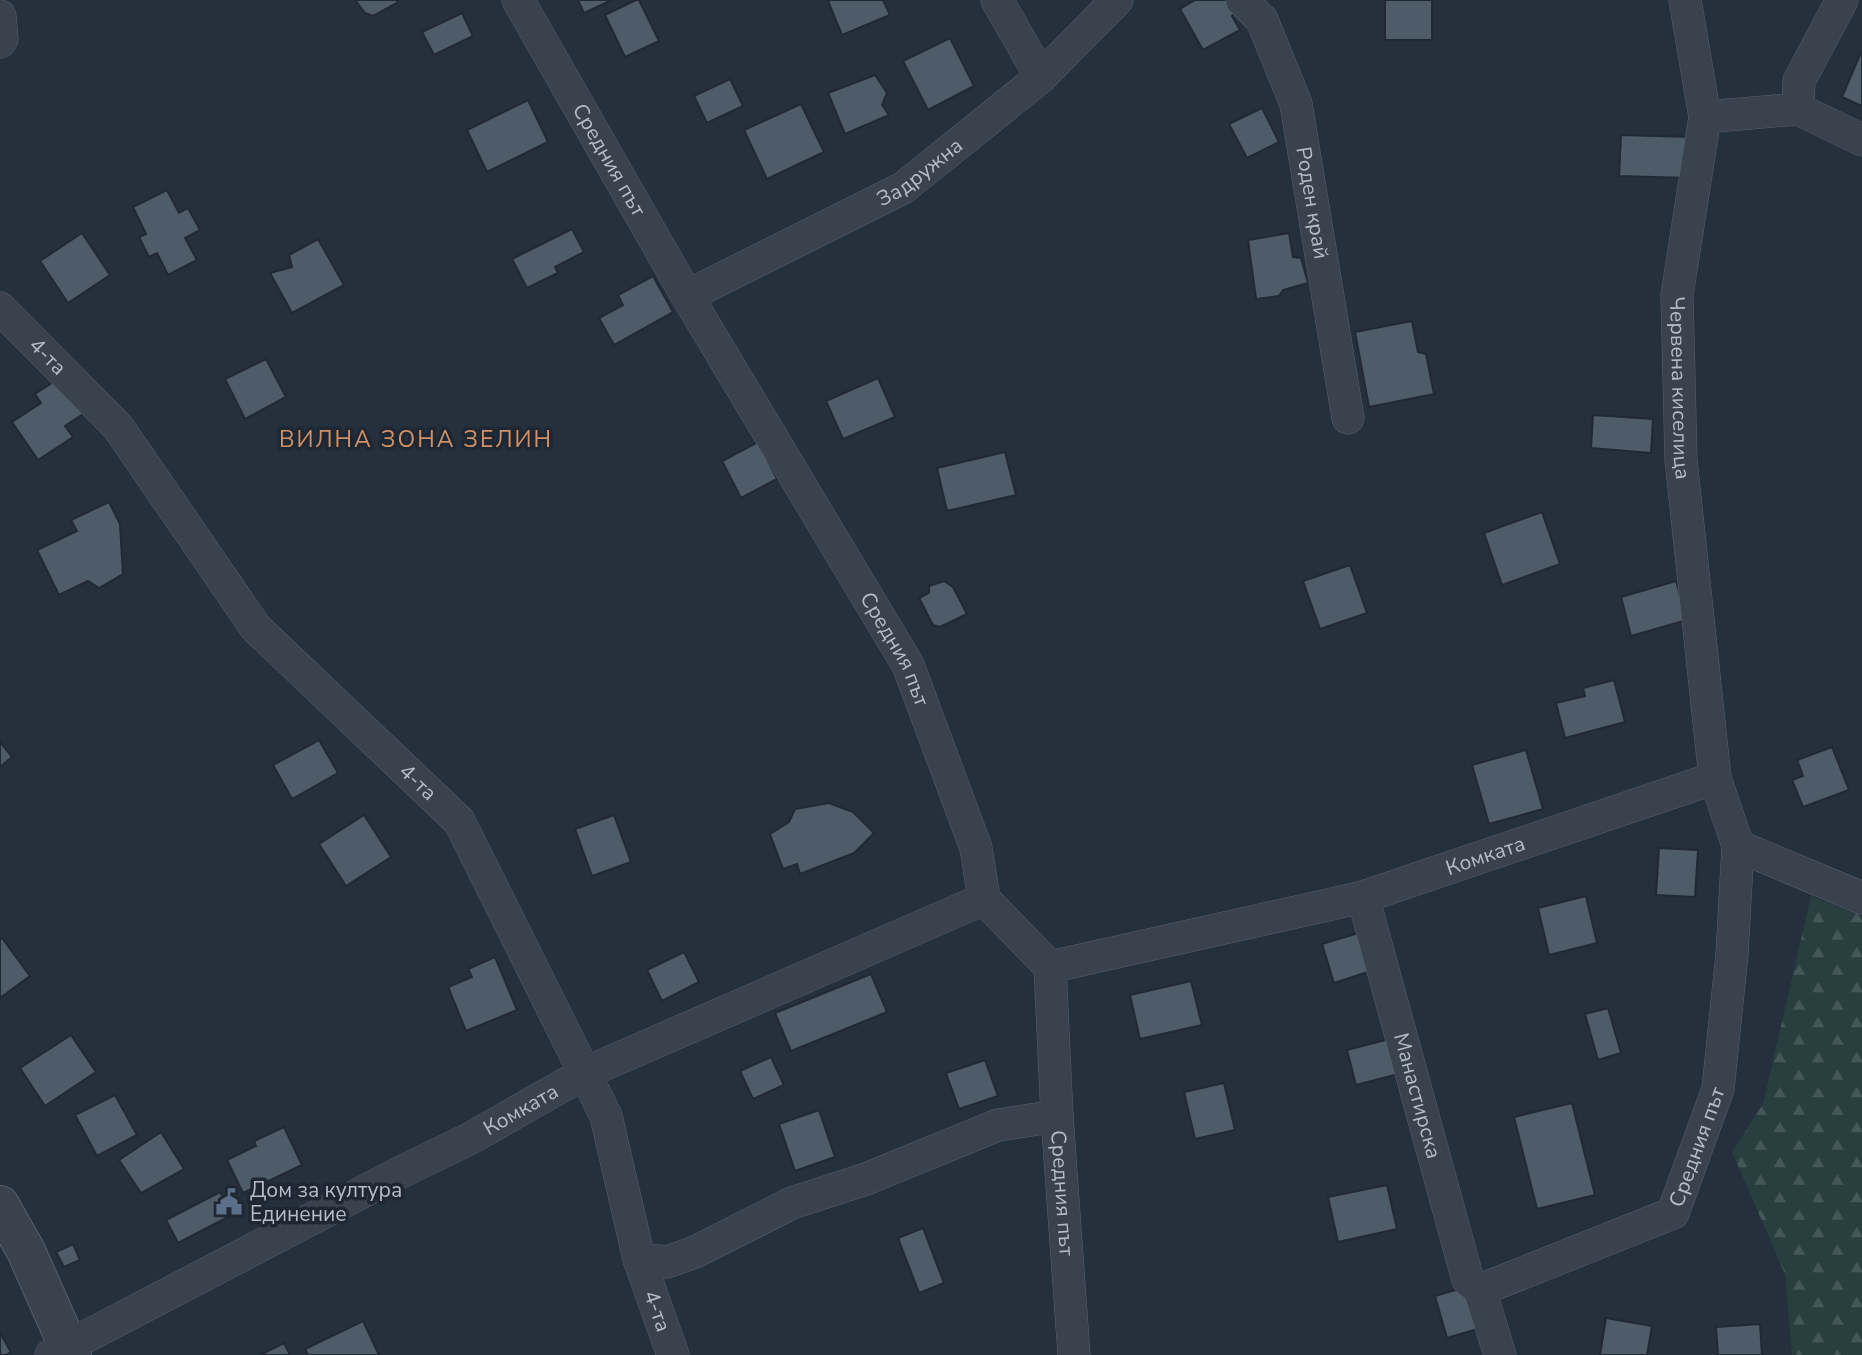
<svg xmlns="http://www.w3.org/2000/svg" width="1862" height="1355" font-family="'Nunito Sans',sans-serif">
<defs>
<pattern id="forest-firs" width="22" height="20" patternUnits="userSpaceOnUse" patternTransform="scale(1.75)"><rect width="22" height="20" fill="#283e3f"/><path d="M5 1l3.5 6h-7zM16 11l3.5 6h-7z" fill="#455859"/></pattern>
</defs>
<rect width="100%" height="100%" fill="#25303d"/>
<polygon fill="url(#forest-firs)" points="1811,896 1862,916 1862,1355 1792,1355 1785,1274 1732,1152 1763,1104"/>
<g fill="#4e5b68" stroke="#202934" stroke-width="2">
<polygon points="355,0 398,0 397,3 373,16 365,13"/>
<polygon points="578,0 612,0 584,13"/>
<polygon points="636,0 639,0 659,41 625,57 605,15"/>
<polygon points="831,0 883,0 890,15 842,35 828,1"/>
<polygon points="1195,0 1230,0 1236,11 1232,16 1240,30 1203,50 1180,9"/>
<rect x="1385" y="0" width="47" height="40"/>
<polygon points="462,13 473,36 434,55 422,32"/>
<polygon points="950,38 974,86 928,110 903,61"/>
<polygon points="1861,52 1862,52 1862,106 1842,97"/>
<polygon points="875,75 887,93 882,105 889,115 845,134 828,93"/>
<polygon points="730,79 743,106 707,123 694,96"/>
<polygon points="528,100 548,142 487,172 467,130"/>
<polygon points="801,104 824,152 767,179 744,130"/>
<polygon points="1262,108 1279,142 1247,158 1229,124"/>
<polygon points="1621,135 1691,137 1689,178 1619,176"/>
<polygon points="167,190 179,213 188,208 200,230 185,238 197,260 168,275 157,253 149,257 139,237 146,234 133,207"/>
<polygon points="572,229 584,252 555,267 558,273 527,288 512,259"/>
<polygon points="82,233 110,275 68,303 40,261"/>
<polygon points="1289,233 1293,257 1301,258 1308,283 1283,290 1279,296 1256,299 1248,240"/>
<polygon points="318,239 344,285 292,313 270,273 292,267 289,255"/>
<polygon points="653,276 673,312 614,345 599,318 623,305 618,295"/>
<polygon points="1412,321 1418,352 1426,354 1434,394 1369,407 1355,332"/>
<polygon points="266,359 286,397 245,419 225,379"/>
<polygon points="878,378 895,417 843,439 826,401"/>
<polygon points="58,379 83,414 65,426 73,437 38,460 12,422 41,403 35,394"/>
<polygon points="1593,415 1653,419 1651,453 1591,448"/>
<polygon points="758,442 777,479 741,498 722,461"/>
<polygon points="1005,452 1016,495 947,511 937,468"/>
<polygon points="109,502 120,524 123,574 99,588 88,581 59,595 37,550 77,531 71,520"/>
<polygon points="1542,512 1560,564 1502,585 1484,533"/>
<polygon points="1350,565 1367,613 1320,629 1303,581"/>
<polygon points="944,581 953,587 967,614 940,627 933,625 919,598 929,593 929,586"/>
<polygon points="1676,581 1687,620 1631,636 1621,597"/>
<polygon points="1614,680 1625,722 1565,738 1556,703 1585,696 1583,688"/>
<polygon points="319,740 338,773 292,799 273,765"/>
<polygon points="0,742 12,757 0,767"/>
<polygon points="1832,747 1849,790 1803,807 1792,780 1803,776 1797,760"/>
<polygon points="1526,750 1543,809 1489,824 1472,765"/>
<polygon points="829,803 853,812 874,833 854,853 800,874 797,864 783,869 770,834 789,822 795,809"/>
<polygon points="364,815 391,857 346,886 319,844"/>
<polygon points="614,815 631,862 592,876 575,829"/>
<polygon points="1659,848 1698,850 1695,897 1656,895"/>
<polygon points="1586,896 1597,943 1549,955 1538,908"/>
<polygon points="1365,931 1377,969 1334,983 1322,944"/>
<polygon points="2,938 30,976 0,998 0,939"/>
<polygon points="684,952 699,982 662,1001 647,970"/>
<polygon points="495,957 517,1010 466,1031 448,987 472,977 468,969"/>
<polygon points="871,974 887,1012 791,1051 775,1013"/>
<polygon points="1191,981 1202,1025 1140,1039 1130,995"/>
<polygon points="1608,1008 1621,1053 1598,1060 1585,1014"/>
<polygon points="71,1035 96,1072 45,1106 20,1068"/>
<polygon points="1397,1037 1406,1072 1356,1085 1347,1050"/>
<polygon points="771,1057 784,1085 753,1099 740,1071"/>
<polygon points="985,1060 998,1096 959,1109 946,1073"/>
<polygon points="1224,1083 1235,1130 1195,1139 1184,1092"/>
<polygon points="115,1095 137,1135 97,1156 75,1115"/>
<polygon points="1572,1103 1595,1195 1537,1209 1514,1117"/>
<polygon points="819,1110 835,1157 795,1171 779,1124"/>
<polygon points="284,1127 302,1165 243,1193 227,1160 256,1146 254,1141"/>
<polygon points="161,1132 184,1169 141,1193 119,1160"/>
<polygon points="1387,1185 1397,1229 1338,1242 1328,1197"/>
<polygon points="220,1192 232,1215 178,1243 166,1220"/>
<polygon points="923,1228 944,1283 919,1293 898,1238"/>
<polygon points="73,1244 80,1260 64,1267 56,1252"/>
<polygon points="1469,1286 1481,1328 1447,1338 1435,1296"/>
<polygon points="1606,1318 1652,1326 1647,1355 1600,1355"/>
<polygon points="363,1321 379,1355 308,1355 305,1349"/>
<polygon points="1760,1324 1762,1355 1718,1355 1716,1327"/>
<polygon points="0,1333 11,1352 6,1355 0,1355"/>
<polygon points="284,1343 290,1355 260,1355"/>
</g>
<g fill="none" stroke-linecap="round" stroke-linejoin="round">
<g stroke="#57606b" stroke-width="33">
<g id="minor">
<path id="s1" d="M518 0 687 296 908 665 976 848 984 899 1050 967 1057 1116 1074 1355"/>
<polyline points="997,0 1041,77"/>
<path id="s2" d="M1242 0 1262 20 1296 104 1348 418"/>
<path id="s3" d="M1685 0 1705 117 1677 295 1681 460 1715 778 1738 846 1862 898"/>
<polyline points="0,16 2,39 0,42"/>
<polyline points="1798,109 1799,81 1842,0"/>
<polyline points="1705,117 1798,109 1862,140"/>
<path id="s4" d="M687 296 903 188 1041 77 1117 0"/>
<path id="s5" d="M0 308 118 427 256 628 459 821 606 1116 639 1259 673 1355"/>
<path id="s6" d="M1363 897 1468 1280 1480 1290"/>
<path id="s7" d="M1050 967 1363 897 1715 778"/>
<polyline points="639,1259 667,1262 695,1252 792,1203 866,1179 998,1125 1057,1116"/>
<path id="s8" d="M51 1355 399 1173 469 1139 585 1073 984 899"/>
<path id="s9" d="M1500 1355 1480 1290 1673 1213 1718 1089 1732 954 1738 846"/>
</g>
</g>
<g stroke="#57606b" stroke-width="40">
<polyline id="tertiary" points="0,1205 26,1251 72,1355"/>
</g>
<use href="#minor" stroke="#39424d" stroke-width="32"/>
<use href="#tertiary" stroke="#39424d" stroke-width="38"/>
</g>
<defs>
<g id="civic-bare" transform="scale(2.1)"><path d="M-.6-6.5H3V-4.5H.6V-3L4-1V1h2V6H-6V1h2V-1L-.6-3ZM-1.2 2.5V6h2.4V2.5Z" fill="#5c6f8a" stroke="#1e2732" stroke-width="2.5" paint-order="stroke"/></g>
</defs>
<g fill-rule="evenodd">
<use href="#civic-bare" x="229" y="1202"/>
</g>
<g text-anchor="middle" stroke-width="7" stroke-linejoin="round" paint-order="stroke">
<g font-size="21" fill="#b5bdc8" stroke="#1e2732">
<text dy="7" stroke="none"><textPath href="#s1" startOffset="184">Средния път</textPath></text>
<text dy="7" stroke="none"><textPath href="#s4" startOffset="264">Задружна</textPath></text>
<text dy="7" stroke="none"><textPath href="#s2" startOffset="219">Роден край</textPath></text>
<text dy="7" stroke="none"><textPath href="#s5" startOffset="68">4-та</textPath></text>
<text dy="7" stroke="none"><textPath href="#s3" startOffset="392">Червена киселица</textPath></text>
<text dy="7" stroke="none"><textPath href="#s1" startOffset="751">Средния път</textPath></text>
<text dy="7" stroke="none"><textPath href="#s5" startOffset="635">4-та</textPath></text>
<text dy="7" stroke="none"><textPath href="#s7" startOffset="450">Комката</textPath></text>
<text dy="7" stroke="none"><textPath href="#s6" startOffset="206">Манастирска</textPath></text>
<text dy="7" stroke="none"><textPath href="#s8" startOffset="530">Комката</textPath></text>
<text dy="7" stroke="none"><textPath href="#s9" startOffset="346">Средния път</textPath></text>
<text dy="7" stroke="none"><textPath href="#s1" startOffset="1339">Средния път</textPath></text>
<text dy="7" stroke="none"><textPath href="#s5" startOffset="1223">4-та</textPath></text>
</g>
<g font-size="21" fill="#b5bdc8" stroke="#1e2732" text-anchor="start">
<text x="250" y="1197">Дом за култура<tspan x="250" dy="24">Единение</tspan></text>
</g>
<g font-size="23" letter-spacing="2" fill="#d09068" stroke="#1e2732">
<text x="416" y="447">ВИЛНА ЗОНА ЗЕЛИН</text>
</g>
</g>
</svg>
